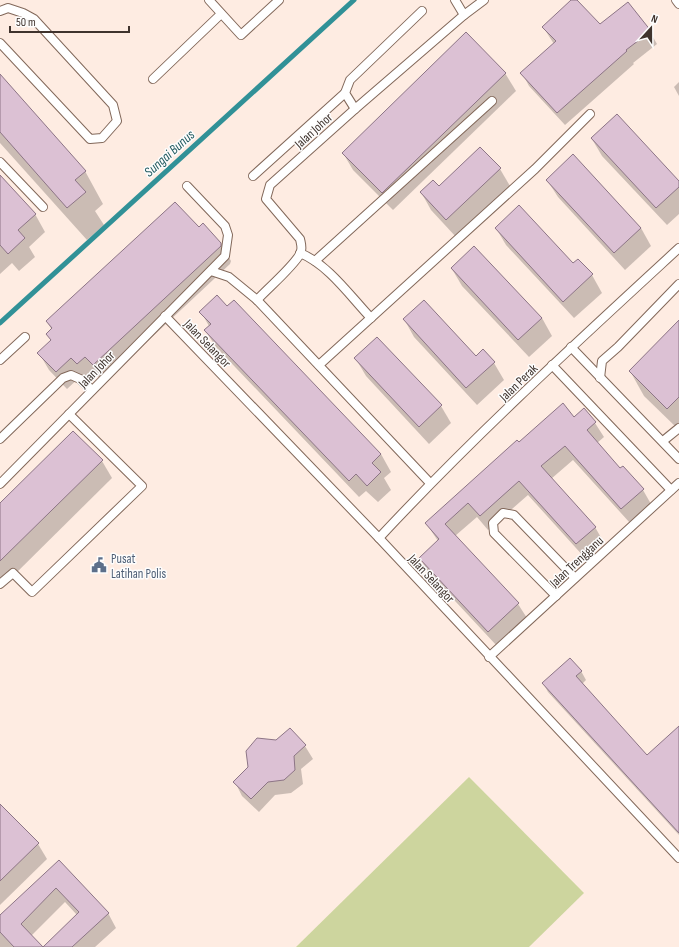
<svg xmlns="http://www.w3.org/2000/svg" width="679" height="947" font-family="'Sofia Sans Condensed',sans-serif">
<rect width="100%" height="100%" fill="#feece2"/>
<polygon fill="#cdd59e" points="469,777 584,893 529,947 296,947"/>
<g fill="#0003">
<polygon points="572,0 575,0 600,26 650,32 657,44 633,63 634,64 565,125 529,86 522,73 554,44 543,27"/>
<polygon points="505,73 516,91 393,210 353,170 343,153"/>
<polygon points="0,76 85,171 103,204 95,211 104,225 87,240 0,143"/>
<polygon points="679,82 679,96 674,87"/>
<polygon points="592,139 679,182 679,214 667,225 602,156"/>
<polygon points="500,169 510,186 456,237 431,210 421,192"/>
<polygon points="0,176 35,214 45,232 29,247 35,257 19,271 12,263 0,274"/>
<polygon points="547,180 641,228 651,246 625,270 558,197"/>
<polygon points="199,228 221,243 231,261 230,264 104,382 95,374 88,381 82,375 67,389 49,370 39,353 52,341 47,334 52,330 47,322"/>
<polygon points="496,228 592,275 602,293 574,318 506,245"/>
<polygon points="452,269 542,318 552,336 529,357 462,286"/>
<polygon points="201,312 381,454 391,472 384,478 391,490 378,502 366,491 359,497 216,347 205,330 209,326"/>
<polygon points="404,319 476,357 494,363 504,380 477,405 414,337"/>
<polygon points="679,321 679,430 644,396 630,371"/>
<polygon points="356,359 441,406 451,423 429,444 366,376"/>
<polygon points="584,410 595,423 604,437 597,443 620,469 643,490 651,504 630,523 573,460 551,479 595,527 603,541 585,558 528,495 488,530 477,517 455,536 518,604 527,618 497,646 428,572 420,558 438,541 426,523 519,443 574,418"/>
<polygon points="102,461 112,478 6,583 0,577 0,504"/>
<polygon points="581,671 586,680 582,684 647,756 679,727 679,835 548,692 543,683"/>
<polygon points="290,729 305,746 313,759 301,769 303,784 291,793 275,795 259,812 242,796 235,782"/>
<polygon points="0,805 38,844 47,859 0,905"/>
<polygon points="59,861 108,913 116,928 95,947 44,947 77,915 65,902 31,936 42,947 0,947 0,916"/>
</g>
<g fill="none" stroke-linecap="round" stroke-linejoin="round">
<polyline stroke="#319197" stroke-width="5" points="0,323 354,0"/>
</g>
<g fill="#dcc1d4" stroke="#8d7586" fill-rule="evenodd">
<polygon points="571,0 577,0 600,24 628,2 651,31 626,50 627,51 557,113 520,73 556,41 542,27"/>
<polygon points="466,32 506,73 382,193 342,153"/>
<polygon points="0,74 86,171 75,180 86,192 67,208 0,132"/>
<polygon points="617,114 679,181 679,187 656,208 591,138"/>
<polygon points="480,147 501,168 446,220 420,192 433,180 439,186"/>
<polygon points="573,154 641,228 614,253 546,180"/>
<polygon points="0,175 36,214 18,230 25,238 8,254 0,245"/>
<polygon points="175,202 199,227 203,223 221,243 221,246 93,365 85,357 77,364 71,358 56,372 37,353 51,340 46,334 52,328 46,321"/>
<polygon points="519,205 573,263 578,259 593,274 563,302 495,228"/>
<polygon points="474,246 542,318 518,340 451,268"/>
<polygon points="217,295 227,306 234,300 381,454 372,463 381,472 367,486 356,474 349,481 204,330 211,324 199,312"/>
<polygon points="424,300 476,356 483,349 495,362 466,388 403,319"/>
<polygon points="679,320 679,397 667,409 629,371"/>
<polygon points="377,337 442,405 419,427 354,358"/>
<polygon points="563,403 574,417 584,408 596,422 587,430 620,468 623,466 644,489 621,509 565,446 541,466 596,527 576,544 519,481 480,516 468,503 445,524 519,603 488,632 419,558 439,539 425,523 517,440 519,442"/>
<polygon points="73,431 103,460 0,561 0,503"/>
<polygon points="570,658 582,671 576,676 647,755 679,726 679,833 542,683"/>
<polygon points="290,728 306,745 294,756 295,770 284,780 268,782 251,799 233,782 248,767 246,751 257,738 276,740"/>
<polygon points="0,804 39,843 0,881"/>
<path d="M59 860 109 913 72 947H14L0 932V915ZM56 888 79 912 43 947 21 924Z"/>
</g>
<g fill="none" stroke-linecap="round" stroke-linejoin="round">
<g stroke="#82685a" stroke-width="10">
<g id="lane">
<polyline points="209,0 241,35 279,0"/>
<polyline points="455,0 464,15"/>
<polyline points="676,0 679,4"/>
<polyline points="0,11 8,8 23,13 34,19 113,105 117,121 102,138 90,139 0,43"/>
<polyline points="153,79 221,14"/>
<polyline points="355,109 345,93 350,80 422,11"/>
<polyline points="0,162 43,207"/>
<polyline points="253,176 345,93"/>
<path d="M300 253C329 265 350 296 371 318"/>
<polyline points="315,261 492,101"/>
<polyline points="211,271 229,277 257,300 430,483"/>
<path d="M257 300C268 288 293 267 300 254 303 249 301 244 300 239L266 199 270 185 355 109 464 15 484 0"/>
<polyline points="165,316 379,538 679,858"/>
<polyline points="571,347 679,459"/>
<polyline points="0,360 25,337"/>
<polyline points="319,365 535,169 590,114"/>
<polyline points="552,365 671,490"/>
<polyline points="600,378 602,361 618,347 679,284"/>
<polyline points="0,439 63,378 71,375 80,379 92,390"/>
<polyline points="663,441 679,428"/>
<polyline points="0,484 225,256 228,235 225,226 187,186"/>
<path d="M379 538C474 436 577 342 679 248"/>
<polyline points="0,584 13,573 32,592 142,486 69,414"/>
<polyline points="556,596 494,533 493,523 503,513 514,515 575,578"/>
<polyline points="489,657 679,483"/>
</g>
</g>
<use href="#lane" stroke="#fff" stroke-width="8"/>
</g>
<defs>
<g id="civic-bare" transform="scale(1.2)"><path d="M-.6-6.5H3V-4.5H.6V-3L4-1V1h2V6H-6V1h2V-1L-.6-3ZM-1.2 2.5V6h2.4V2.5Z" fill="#5c6f8a" stroke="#fdfdfd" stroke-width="2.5" paint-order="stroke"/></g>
</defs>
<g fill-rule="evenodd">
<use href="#civic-bare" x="99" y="565"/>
</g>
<g text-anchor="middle" stroke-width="3" stroke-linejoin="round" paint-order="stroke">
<g font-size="13" fill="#3f332d" stroke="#fdfdfd">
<text transform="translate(313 130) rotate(-42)" y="5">Jalan Johor</text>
<text transform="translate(208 343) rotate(46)" y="5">Jalan Selangor</text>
<text transform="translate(96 369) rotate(-46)" y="5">Jalan Johor</text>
<text transform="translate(518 382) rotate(-44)" y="5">Jalan Perak</text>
<text transform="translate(576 561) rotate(-43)" y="5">Jalan Trengganu</text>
<text transform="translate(432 578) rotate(47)" y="5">Jalan Selangor</text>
</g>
<g font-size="13" fill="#4e5e75" stroke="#fdfdfd" text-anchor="start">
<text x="111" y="563">Pusat<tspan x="111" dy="15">Latihan Polis</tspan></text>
</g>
<g font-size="14" font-style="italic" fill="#245b60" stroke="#fdfdfd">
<text transform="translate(169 153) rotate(-42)" y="5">Sungai Bunus</text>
</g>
</g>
<g transform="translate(651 28) rotate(21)" stroke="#fdfdfd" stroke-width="3" paint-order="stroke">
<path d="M0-3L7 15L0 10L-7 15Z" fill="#3f332d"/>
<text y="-6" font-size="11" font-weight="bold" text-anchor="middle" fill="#3f332d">N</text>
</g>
<path d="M10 26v6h119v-6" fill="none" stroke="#3f332d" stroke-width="2"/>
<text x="16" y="26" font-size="12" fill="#3f332d" stroke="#fdfdfd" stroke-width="3" paint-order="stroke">50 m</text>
</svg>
